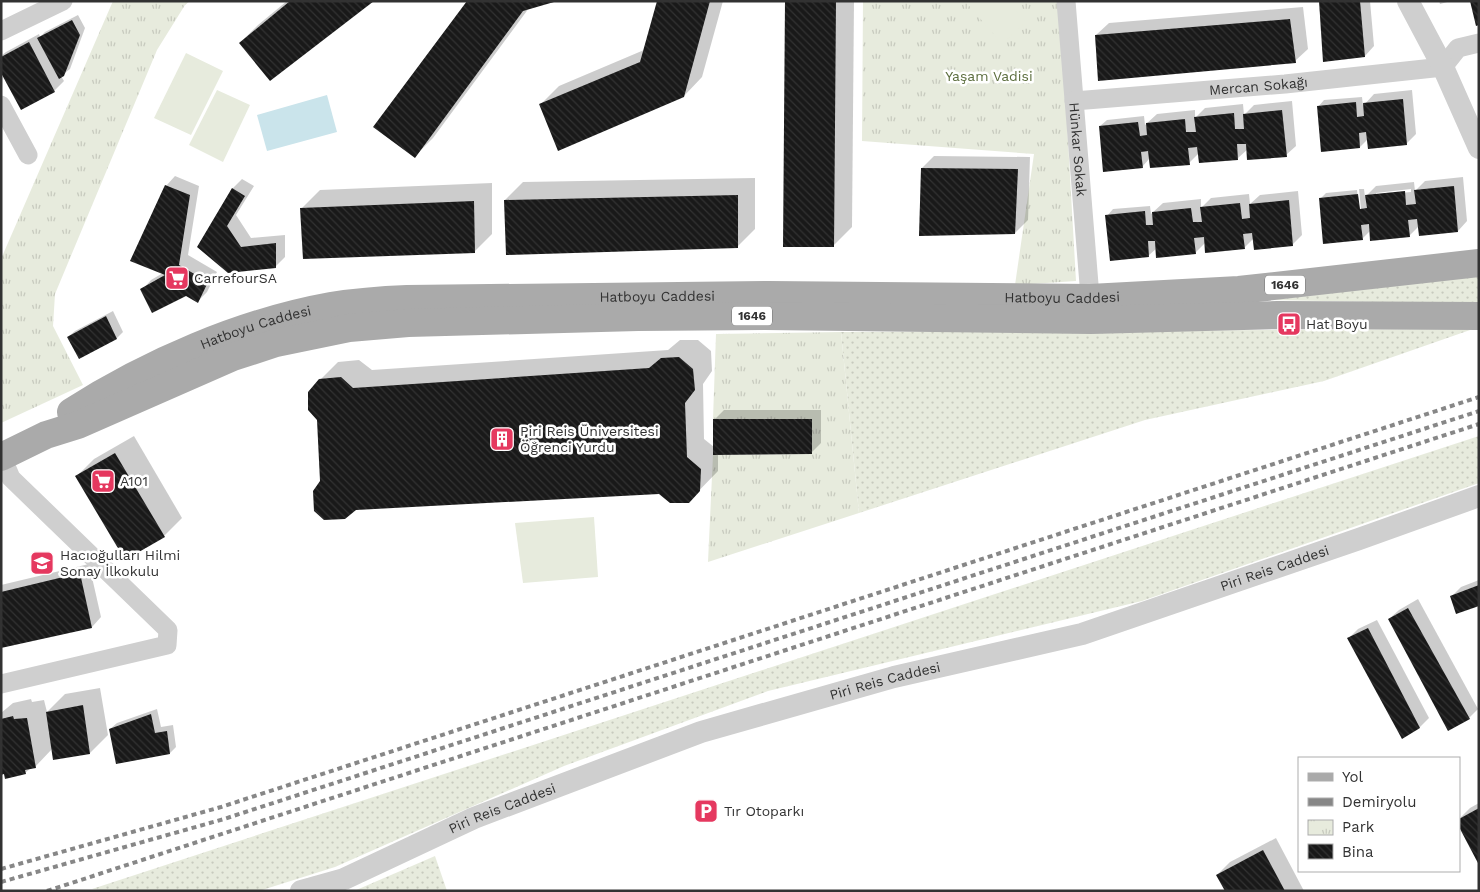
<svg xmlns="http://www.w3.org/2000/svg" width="1480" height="892" font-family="'Work Sans',sans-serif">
<defs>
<pattern id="grass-dots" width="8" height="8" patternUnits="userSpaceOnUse" patternTransform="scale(1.25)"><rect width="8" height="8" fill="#e7ebdd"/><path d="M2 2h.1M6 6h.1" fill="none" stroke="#c7cabe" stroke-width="1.8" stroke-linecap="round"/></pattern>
<pattern id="park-tufts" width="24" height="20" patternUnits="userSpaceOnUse" patternTransform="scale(1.25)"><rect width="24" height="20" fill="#e7ebdd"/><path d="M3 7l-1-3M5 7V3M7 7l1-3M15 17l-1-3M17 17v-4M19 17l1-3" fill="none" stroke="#c7cabe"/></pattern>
<pattern id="building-back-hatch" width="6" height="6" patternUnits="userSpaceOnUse" patternTransform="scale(1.25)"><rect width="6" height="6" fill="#191919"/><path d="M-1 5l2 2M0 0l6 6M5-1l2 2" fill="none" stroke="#323232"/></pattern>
</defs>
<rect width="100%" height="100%" fill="#fff"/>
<g fill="url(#grass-dots)">
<polygon points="1479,276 1479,304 1271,300"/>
<polygon points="1473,329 1324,381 1145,420 859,513 841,332"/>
<polygon points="1479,436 1479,483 1142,601 768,691 564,766 335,867 259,891 107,891 92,889"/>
<polygon points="435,856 447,891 354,891"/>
</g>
<g fill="url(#park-tufts)">
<polygon points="113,1 190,1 185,5 157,50 55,294 53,326 83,385 1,423 1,259"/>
<polygon points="863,1 1060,1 1076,281 1015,285 1034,154 862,141"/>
<polygon points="841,332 859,513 708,562 713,455 812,454 812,419 713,419 716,334"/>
</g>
<g fill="#e7ebdd">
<polygon points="965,1 1007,1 1026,22 1002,44"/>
<polygon points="186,53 223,71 191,135 154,118"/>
<polygon points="217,90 250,105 223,162 189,145"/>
<polygon points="594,517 598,577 523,583 515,523"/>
</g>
<polygon fill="#cae4eb" points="327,95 337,132 267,151 257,115"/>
<g fill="#0003" fill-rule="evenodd">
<polygon points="287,1 372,1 240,43 258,25"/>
<polygon points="469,1 551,1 529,8 433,138 415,156"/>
<polygon points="658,1 723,1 702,77 684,96 541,104 559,86 644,50"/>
<polygon points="786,1 854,1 852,227 834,245"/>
<polygon points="1320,1 1370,1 1374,46 1365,56"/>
<polygon points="1439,1 1451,1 1440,4"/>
<polygon points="1303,7 1308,49 1295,61 1096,35 1109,23"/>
<polygon points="78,15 85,28 70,69 61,76 64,81 54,91 22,108 1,70 1,56 6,52 39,34 40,37 45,32"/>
<polygon points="1412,90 1416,134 1406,144 1368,139 1360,147 1318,107 1324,100 1362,97 1363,106 1374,94"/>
<polygon points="1292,101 1296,146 1286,155 1248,149 1238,158 1199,153 1189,163 1150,158 1142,167 1100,126 1107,120 1144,116 1145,125 1157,114 1195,110 1195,118 1205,108 1243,104 1244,115 1254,105"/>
<polygon points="934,156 1030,157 1028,220 1015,233 922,168"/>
<polygon points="175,176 199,186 188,255 217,272 207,292 198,301 186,295 142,290 151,280 163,273 166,186"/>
<path d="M1463 177 1467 221 1458 231 1419 226 1409 236 1370 231 1362 239 1320 199 1326 193 1357 190 1359 211 1361 209 1359 189H1364L1365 197 1376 186 1414 182 1415 191 1425 181ZM1411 189V192L1376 195V193Z"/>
<polygon points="755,178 755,229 737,247 505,200 523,182"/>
<polygon points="242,179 254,186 236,215 251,238 285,235 285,257 275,267 198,246 233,188"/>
<polygon points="492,183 492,234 474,252 302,208 320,190"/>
<polygon points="1298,191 1302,235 1292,245 1254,238 1244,248 1205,243 1195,253 1157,248 1148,256 1107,216 1113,209 1150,206 1151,214 1163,203 1201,199 1201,208 1211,198 1249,194 1250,204 1260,195"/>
<polygon points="113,311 123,332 117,338 79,357 68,337 75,331"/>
<polygon points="680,340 698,340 711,351 712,371 703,384 704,439 714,447 715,419 724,410 821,410 821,443 811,453 718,453 718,471 688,502 660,492 322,482 320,380 338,362 359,360 372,370 668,350"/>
<polygon points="134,436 182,518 164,536 76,477 94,459"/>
<polygon points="89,564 101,617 92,627 1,647 1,585"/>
<polygon points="1479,580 1479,605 1451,597 1461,587"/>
<polygon points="1418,599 1478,709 1469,718 1389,619 1399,610"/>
<polygon points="1377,620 1429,718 1420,727 1403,737 1349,638 1358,629"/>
<polygon points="100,688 108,735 90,753 52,749 35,767 31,768 25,773 1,773 1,713 13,703 31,699 32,702 44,700 47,712 65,694"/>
<polygon points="157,709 161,727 173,725 176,747 170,753 110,729 117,723"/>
<polygon points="1479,803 1479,862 1459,824 1459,819 1470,808"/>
<polygon points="1276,838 1304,891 1226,891 1217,875 1230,862"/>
</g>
<g fill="url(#building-back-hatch)">
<polygon points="290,1 374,1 270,81 239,43"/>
<polygon points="467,1 554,2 523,11 415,158 373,127"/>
<polygon points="657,1 710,1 684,97 558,151 539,104 640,62"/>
<polygon points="785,1 836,1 834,247 783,247"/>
<polygon points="1319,1 1360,1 1365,57 1323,62"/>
<polygon points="1470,1 1479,1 1479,25 1476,26"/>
<polygon points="1290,19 1296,63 1098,81 1095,35"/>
<polygon points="72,20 80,35 64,76 59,79 37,38"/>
<polygon points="29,42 55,92 21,110 1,73 1,57"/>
<polygon points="1403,99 1407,145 1368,149 1366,132 1359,133 1360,148 1321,152 1317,106 1356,102 1357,117 1364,116 1363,103"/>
<polygon points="1282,110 1287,157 1247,160 1246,144 1237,144 1238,160 1199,163 1197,147 1188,148 1190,165 1150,168 1148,151 1141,152 1143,168 1103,172 1099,126 1138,122 1140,136 1147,135 1146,123 1185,119 1186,132 1196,132 1194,117 1234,113 1235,129 1244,129 1243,114"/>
<polygon points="921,168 1018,169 1015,234 919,236"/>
<polygon points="165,185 190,195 179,265 208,282 198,303 186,296 152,313 140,289 165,275 130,261"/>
<polygon points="1454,186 1458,232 1419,236 1417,219 1408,220 1410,237 1370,241 1369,224 1361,225 1363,240 1323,244 1319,198 1358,194 1360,209 1367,208 1365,195 1405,191 1406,205 1416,204 1414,190"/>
<polygon points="232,188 245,196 227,226 241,247 276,243 276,268 228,273 197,247"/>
<polygon points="738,195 738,248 506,255 504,200"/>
<polygon points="1289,200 1293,246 1254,250 1252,233 1243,234 1245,249 1205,253 1204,237 1194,238 1196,254 1156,258 1155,241 1148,241 1149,257 1110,261 1105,215 1145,211 1146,225 1153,225 1152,212 1191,208 1193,222 1202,222 1200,207 1240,203 1242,219 1250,218 1249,204"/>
<polygon points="474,201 475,253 303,259 300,208"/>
<polygon points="106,316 117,339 79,359 67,337"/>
<polygon points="679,357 693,369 695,390 685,403 687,457 701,469 700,491 689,503 670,503 659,494 356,510 345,519 324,520 314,511 313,491 320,481 317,420 308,410 308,392 319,379 341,377 353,388 649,368 661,358"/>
<polygon points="713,419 812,419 812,454 713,455"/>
<polygon points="115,453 165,537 125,560 75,476"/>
<polygon points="80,573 92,628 1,648 1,592"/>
<polygon points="1479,585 1479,606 1456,614 1450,596"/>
<polygon points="1408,608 1470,719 1448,731 1388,619"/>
<polygon points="1368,628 1420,728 1402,739 1347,638"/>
<polygon points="83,705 90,754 53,760 46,712"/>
<polygon points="151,714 155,733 167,731 170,754 116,764 109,729"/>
<polygon points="13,716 14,719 27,718 36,768 25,770 26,774 5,779 4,774 1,775 1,719"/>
<polygon points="1479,808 1479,865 1459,827 1459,819"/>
<polygon points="1263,850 1285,891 1225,891 1216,875"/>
</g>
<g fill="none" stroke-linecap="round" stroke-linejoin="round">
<g stroke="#cfcfcf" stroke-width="19">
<path id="s1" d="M1066 1 1091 309"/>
<polyline points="1,31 63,1"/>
<path id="s2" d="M1074 101 1285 84 1443 67 1458 48 1479 43"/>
<polyline points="1,105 28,155"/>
<polyline points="1,684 167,645 168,630 11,478 2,457"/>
</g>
<g stroke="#cfcfcf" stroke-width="22">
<polyline points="1408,1 1443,67 1479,148"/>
<path id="s3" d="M301 891 344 879 474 818 701 732 894 677 1082 634 1359 539 1479 496"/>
</g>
<g stroke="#aaa" stroke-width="28">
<path id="s4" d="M71 412C147 363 242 322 331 306 356 302 381 300 407 299L770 295 1090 298 1239 290 1479 263"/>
<polyline points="1,457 46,435 78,425 233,357 276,343 349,328 408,323 638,317 765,316 1091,320 1277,315 1479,316"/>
</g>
<g stroke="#878787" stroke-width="4" stroke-dasharray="5 4" stroke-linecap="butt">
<polyline points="1,869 221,807 1479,397"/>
<polyline points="1,882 224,819 1479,411"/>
<polyline points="47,891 1479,424"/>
</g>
</g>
<defs>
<g id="supermarket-square" transform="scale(1.25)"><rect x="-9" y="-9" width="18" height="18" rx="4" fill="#e5385f" stroke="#fff"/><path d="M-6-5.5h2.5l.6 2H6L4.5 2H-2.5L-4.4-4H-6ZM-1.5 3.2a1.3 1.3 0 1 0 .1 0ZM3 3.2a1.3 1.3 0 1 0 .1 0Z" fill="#fff"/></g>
<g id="bus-square" transform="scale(1.25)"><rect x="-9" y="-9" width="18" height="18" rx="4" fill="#e5385f" stroke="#fff"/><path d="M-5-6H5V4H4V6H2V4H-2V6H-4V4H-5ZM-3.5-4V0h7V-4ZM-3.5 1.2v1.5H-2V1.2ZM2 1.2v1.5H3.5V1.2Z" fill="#fff"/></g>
<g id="building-square" transform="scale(1.25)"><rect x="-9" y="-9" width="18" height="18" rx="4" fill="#e5385f" stroke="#fff"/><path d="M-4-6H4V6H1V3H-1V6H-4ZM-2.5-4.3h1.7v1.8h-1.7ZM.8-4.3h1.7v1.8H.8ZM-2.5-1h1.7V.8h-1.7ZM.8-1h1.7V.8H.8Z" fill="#fff"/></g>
<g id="school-square" transform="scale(1.25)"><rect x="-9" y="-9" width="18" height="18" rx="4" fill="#e5385f" stroke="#fff"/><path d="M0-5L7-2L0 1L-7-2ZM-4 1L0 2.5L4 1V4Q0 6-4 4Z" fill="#fff"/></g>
<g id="parking-square" transform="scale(1.25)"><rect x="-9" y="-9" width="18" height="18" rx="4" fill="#e5385f" stroke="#fff"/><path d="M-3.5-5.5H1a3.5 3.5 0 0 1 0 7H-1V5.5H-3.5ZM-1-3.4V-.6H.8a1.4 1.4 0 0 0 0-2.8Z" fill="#fff"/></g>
</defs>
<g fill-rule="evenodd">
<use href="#supermarket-square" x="177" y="278"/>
<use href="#bus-square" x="1289" y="324"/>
<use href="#building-square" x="502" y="439"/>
<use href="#supermarket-square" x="103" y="481"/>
<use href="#school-square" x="42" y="563"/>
<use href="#parking-square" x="706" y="811"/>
</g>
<g text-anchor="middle" stroke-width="5" stroke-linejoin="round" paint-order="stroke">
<g fill="#fff" stroke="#707070" stroke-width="1">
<rect x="1265" y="275.5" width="40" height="19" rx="4"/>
<rect x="732" y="306.5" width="40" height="19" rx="4"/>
</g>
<g font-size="12" font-weight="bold" fill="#323232">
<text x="1285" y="289">1646</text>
<text x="752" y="320">1646</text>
</g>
<g font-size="14" fill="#5c6e3e" stroke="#fff">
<text x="989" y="81">Yaşam Vadisi</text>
</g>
<g font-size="14" fill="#323232" stroke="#fff">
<text dy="5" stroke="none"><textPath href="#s2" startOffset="185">Mercan Sokağı</textPath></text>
<text dy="5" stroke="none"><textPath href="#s1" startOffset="149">Hünkar Sokak</textPath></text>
<text dy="5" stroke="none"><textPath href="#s4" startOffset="609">Hatboyu Caddesi</textPath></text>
<text dy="5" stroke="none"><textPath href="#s4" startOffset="1014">Hatboyu Caddesi</textPath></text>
<text dy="5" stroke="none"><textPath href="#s4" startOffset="204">Hatboyu Caddesi</textPath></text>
<text dy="5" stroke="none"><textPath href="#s3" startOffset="1028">Piri Reis Caddesi</textPath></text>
<text dy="5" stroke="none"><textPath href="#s3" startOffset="622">Piri Reis Caddesi</textPath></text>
<text dy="5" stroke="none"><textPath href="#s3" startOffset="218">Piri Reis Caddesi</textPath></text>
</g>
<g font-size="14" fill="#323232" stroke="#fff" text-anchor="start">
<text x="194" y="283">CarrefourSA</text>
<text x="1306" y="329">Hat Boyu</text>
<text x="520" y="436">Piri Reis Üniversitesi<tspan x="520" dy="16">Öğrenci Yurdu</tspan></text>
<text x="120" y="486">A101</text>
<text x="60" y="560">Hacıoğulları Hilmi<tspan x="60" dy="16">Sonay İlkokulu</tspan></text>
<text x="724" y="816">Tır Otoparkı</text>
</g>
</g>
<rect width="1480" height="892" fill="none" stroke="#323232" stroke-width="5"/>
<rect x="1298" y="757" width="162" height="115" fill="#ffffff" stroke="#adadad"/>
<rect x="1308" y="773" width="25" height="8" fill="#aaaaaa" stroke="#adadad"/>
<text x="1342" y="782" font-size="15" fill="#323232">Yol</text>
<rect x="1308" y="798" width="25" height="8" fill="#878787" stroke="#adadad"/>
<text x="1342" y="807" font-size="15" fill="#323232">Demiryolu</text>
<rect x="1308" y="820" width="25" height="15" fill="url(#park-tufts)" stroke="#adadad"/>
<text x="1342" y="832" font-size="15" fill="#323232">Park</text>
<rect x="1308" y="844" width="25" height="15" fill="url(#building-back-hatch)" stroke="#adadad"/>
<text x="1342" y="857" font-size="15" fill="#323232">Bina</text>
</svg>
